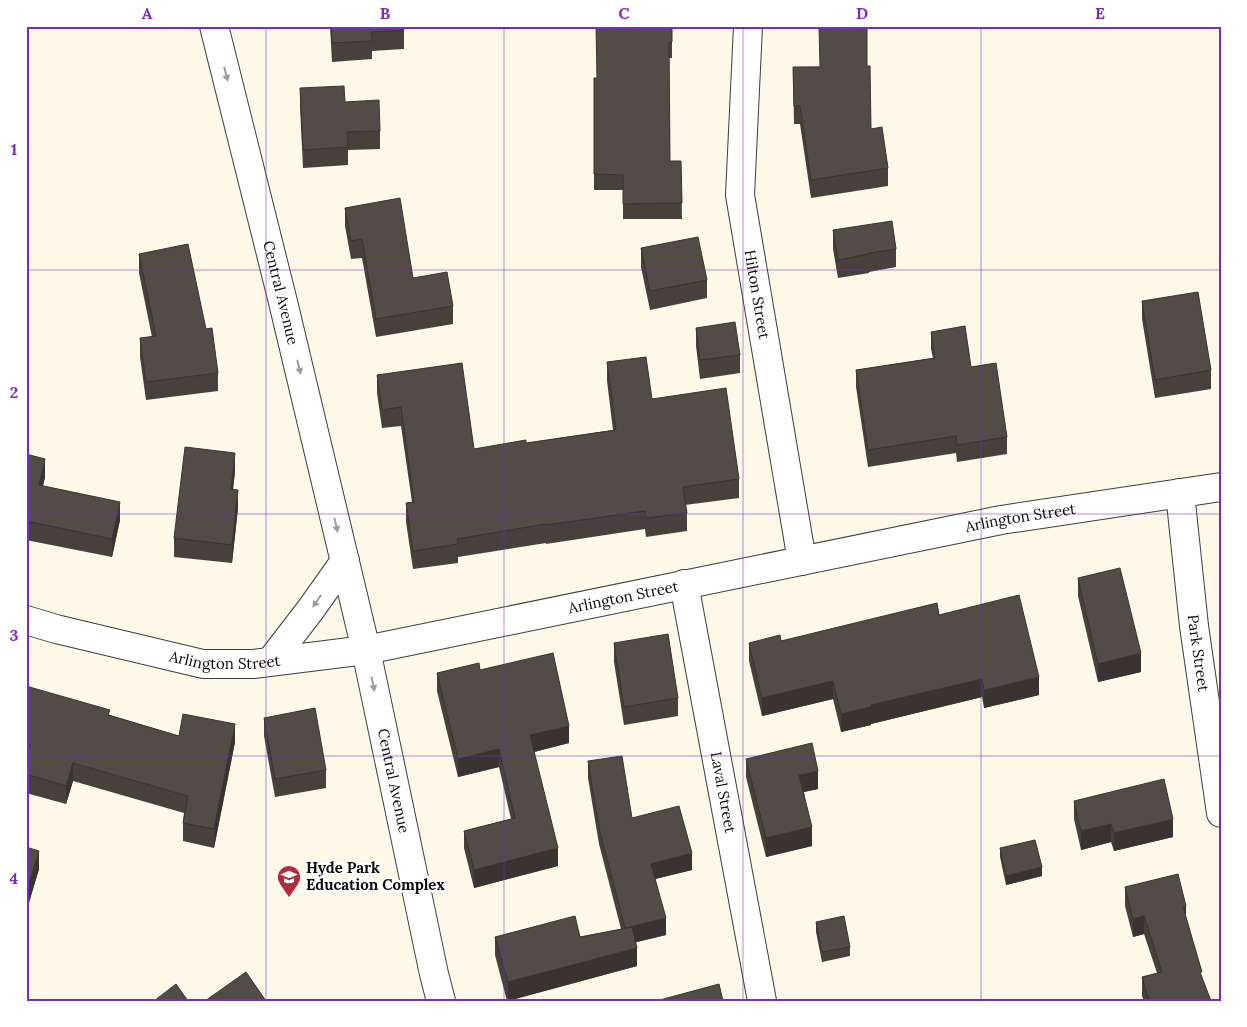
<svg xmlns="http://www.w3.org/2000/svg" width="1247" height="1027" font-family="Lora,serif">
<rect width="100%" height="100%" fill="#fef8e9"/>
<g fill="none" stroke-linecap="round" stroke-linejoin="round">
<g stroke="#3d3d3d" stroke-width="30">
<g id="street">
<path id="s1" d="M214 26 283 302 366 650 434 974 441 1001"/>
<path id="s2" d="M748 26 740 195 802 561"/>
<path id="s3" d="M1180 493 1194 626 1221 813"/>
<path id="s4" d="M684 584 762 1001"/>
<path id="s5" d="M26 620 56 629 203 664H253L366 650 1001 520 1221 487"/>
<polyline points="271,661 311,609 345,561"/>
</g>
</g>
<use href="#street" stroke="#fff" stroke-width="28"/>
</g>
<g fill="#47403d">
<polygon points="330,26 404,26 404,49 372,51 372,59 332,62"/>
<polygon points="672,26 672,58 669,58 670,161 681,161 682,219 623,219 623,190 594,190 594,78 597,78"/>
<polygon points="867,66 871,129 888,168 888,186 811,198 800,124 794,124 793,67"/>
<polygon points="300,88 345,102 380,131 380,149 348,150 348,165 303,168 300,106"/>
<polygon points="345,208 413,278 453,306 453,324 376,337 362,258 351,259 345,226"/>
<polygon points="833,230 896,249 896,267 869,272 869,273 838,278 833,249"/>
<polygon points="641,248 707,280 707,298 650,310 641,267"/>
<polygon points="139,254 206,329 218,373 218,391 146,400 140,357 140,338 152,337 139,273"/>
<polygon points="1142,301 1211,370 1211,389 1155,398 1142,319"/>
<polygon points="696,328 740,355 740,373 700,379 696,346"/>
<polygon points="931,332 971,367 1007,437 1007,454 957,462 956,453 868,467 856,387 856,370 933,358 931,349"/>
<polygon points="607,362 652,399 739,479 739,498 685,505 687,513 687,531 646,537 645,529 546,544 546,543 458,557 458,563 413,569 406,522 406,503 412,502 401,426 382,428 377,393 377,375 474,449 526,443 613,430 607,381"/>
<polygon points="26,454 45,477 43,486 120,520 112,557 26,540"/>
<polygon points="235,471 233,489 238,508 232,563 174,557 174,538"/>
<polygon points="1078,578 1141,672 1098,682 1078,596"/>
<polygon points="939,615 1039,695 984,708 982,697 871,724 871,725 841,732 833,699 762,716 749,661 749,643 781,641"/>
<polygon points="614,643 678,698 678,716 624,725 614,662"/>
<polygon points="480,670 569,743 534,752 558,866 474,888 464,848 464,831 511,819 499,767 458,777 437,691 437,673"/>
<polygon points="26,686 110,715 179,736 235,742 214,848 183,841 183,823 184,813 73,781 66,804 26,793"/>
<polygon points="264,718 326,770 326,788 275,797 264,736"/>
<polygon points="746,759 818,789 804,792 812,846 766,857 746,777"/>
<polygon points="588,761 632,818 692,870 655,879 666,935 636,942 637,966 507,1001 495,955 495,937 580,937 621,929 599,844 588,778"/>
<polygon points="1074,801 1173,837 1114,851 1111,842 1081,850 1074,819"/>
<polygon points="26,847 39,869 27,909 26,908"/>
<polygon points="1000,848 1042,876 1006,885 1000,857"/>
<polygon points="1125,887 1186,916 1202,980 1211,1001 1144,1001 1142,996 1142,977 1157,973 1144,934 1133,937 1125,906"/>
<polygon points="816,922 850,947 850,956 822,962 816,932"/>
</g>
<g fill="#393432">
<polygon points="235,453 235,471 231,508 231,489"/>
<polygon points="45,459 45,477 39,503 39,485"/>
<polygon points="238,490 238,508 232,563 232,545"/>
<polygon points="120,502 120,520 112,557 112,539"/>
<polygon points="1141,653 1141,672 1098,682 1098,664"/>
<polygon points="1039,677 1039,695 984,708 984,690"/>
<polygon points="982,679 982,697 871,724 871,725 841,732 841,714 871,705"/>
<polygon points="833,681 833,699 762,716 762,698"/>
<polygon points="235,724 235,742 214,848 214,829"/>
<polygon points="569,726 569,743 530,753 530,735"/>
<polygon points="499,749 499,767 458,777 458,759"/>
<polygon points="73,763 73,781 66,804 66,786"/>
<polygon points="818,771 818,789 799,793 799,775"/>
<polygon points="1173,819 1173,837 1114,851 1114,833"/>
<polygon points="1111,824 1111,842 1081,850 1081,831"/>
<polygon points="812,827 812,846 766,857 766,838"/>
<polygon points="558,848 558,866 474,888 474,870"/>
<polygon points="39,851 39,869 27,909 27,890"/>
<polygon points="692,853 692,870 651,880 651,864"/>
<polygon points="1042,867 1042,876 1006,885 1006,876"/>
<polygon points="1186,906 1186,924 1183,907"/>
<polygon points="1144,916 1144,934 1133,937 1133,919"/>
<polygon points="666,918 666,935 625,945 625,929"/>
<polygon points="637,948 637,966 508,1001 508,982"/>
</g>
<g fill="#524b47" stroke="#393432">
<polygon points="331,26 404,26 404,30 371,32 372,41 332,43"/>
<polygon points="596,26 672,26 672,42 669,42 670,161 681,161 682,203 623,204 623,175 594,174 594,78 597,78"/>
<polygon points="819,26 867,26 867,66 870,66 871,129 882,127 888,168 811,180 800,106 794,106 793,67 820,67"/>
<polygon points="344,86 345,102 379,100 380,131 347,132 348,147 303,150 300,88"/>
<polygon points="400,198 413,278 447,272 453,306 376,319 362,239 351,241 345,208"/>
<polygon points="892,221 896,249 869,253 869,254 838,260 833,230"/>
<polygon points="698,237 707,280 650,291 641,248"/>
<polygon points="188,244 206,329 212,328 218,373 146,382 140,338 156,336 139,254"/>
<polygon points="1198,292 1211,370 1155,380 1142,301"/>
<polygon points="735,322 740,355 700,360 696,328"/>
<polygon points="965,326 971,367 996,363 1007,437 957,445 956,436 868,450 856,370 935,358 931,332"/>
<polygon points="646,357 652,399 726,388 739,479 683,487 687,513 646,518 645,511 546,525 546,524 457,539 458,544 413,551 406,503 414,502 401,407 382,410 377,375 462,363 474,449 526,440 526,443 616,430 607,362"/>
<polygon points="185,447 235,453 231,489 238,490 232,545 174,538"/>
<polygon points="26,454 45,459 39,485 120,502 112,539 26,521"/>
<polygon points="1120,568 1141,653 1098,664 1078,578"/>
<polygon points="1019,595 1039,677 984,690 982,679 871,705 871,707 841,714 833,681 762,698 749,643 780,635 781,641 937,603 939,615"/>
<polygon points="668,634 678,698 624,707 614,643"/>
<polygon points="553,653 569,726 530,735 558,848 474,870 464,831 515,818 499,749 458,759 437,673 479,663 480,670"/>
<polygon points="26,686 110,710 108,715 179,736 183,714 235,724 214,829 183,823 188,796 73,763 66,786 26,774 26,758 30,744 26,743"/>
<polygon points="315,708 326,770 275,779 264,718"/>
<polygon points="812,743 818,771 799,775 812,827 766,838 746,759"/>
<polygon points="622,756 632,818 679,806 692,853 651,864 666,918 625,928 599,828 588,761"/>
<polygon points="1164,779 1173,819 1114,833 1111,824 1081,831 1074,801"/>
<polygon points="1035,840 1042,867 1006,876 1000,848"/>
<polygon points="26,847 39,851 27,890 26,890"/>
<polygon points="1178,874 1186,906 1183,907 1202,972 1200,972 1211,1001 1149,1001 1142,977 1162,972 1144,916 1133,919 1125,887"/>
<polygon points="575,916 580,937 632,927 637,948 508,982 495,937"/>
<polygon points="844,916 850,947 822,952 816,922"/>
<polygon points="246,972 266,1001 205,1001"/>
<polygon points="176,984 188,1001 154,1001"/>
<polygon points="719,984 723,1001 656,1001"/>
</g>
<defs><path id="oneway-solid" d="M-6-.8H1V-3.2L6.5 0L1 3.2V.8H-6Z" transform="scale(1.25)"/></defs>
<g fill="#9d9d9d">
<use href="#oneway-solid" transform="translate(226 74) rotate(76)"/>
<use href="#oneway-solid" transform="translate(299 367) rotate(77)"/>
<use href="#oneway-solid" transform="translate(336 525) rotate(77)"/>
<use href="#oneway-solid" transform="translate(317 601) rotate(124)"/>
<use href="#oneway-solid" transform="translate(373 684) rotate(78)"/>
</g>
<path fill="none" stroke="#7b2cbf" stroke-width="1" stroke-opacity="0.55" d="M266 26V1001M504 26V1001M743 26V1001M981 26V1001M26 270H1221M26 514H1221M26 756H1221"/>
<defs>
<g id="school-pin" transform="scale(1.25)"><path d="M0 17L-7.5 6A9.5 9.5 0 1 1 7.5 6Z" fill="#b12b3c" stroke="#fff"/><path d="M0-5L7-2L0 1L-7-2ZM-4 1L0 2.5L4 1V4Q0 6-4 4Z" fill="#fff"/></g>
</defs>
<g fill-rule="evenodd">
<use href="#school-pin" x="289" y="877"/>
</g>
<g text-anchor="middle" stroke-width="5" stroke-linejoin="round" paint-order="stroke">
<g font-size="15" fill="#0a0a0a" stroke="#fff">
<text dy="5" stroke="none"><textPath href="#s1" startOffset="275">Central Avenue</textPath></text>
<text dy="5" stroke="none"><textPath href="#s2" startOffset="270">Hilton Street</textPath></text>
<text dy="5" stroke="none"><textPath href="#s5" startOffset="1014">Arlington Street</textPath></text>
<text dy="5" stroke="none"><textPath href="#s5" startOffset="609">Arlington Street</textPath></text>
<text dy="5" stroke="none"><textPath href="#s3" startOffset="161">Park Street</textPath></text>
<text dy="5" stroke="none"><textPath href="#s5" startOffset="204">Arlington Street</textPath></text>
<text dy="5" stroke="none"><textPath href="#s1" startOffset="776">Central Avenue</textPath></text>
<text dy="5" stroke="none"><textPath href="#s4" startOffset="212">Laval Street</textPath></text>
</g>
<g font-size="15" font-weight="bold" fill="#0a0a0a" stroke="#fff" text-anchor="start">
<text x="306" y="873">Hyde Park<tspan x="306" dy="17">Education Complex</tspan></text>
</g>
</g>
<rect width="1247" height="1027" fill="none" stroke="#ffffff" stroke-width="55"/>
<rect x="28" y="28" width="1192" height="972" fill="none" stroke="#7b2cbf" stroke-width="2"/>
<g font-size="16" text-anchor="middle" font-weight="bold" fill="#7b2cbf">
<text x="147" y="19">A</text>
<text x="385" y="19">B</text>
<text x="624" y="19">C</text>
<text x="862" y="19">D</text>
<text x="1100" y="19">E</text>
<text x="14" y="155">1</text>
<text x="14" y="398">2</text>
<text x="14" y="641">3</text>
<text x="14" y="884">4</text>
</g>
</svg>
